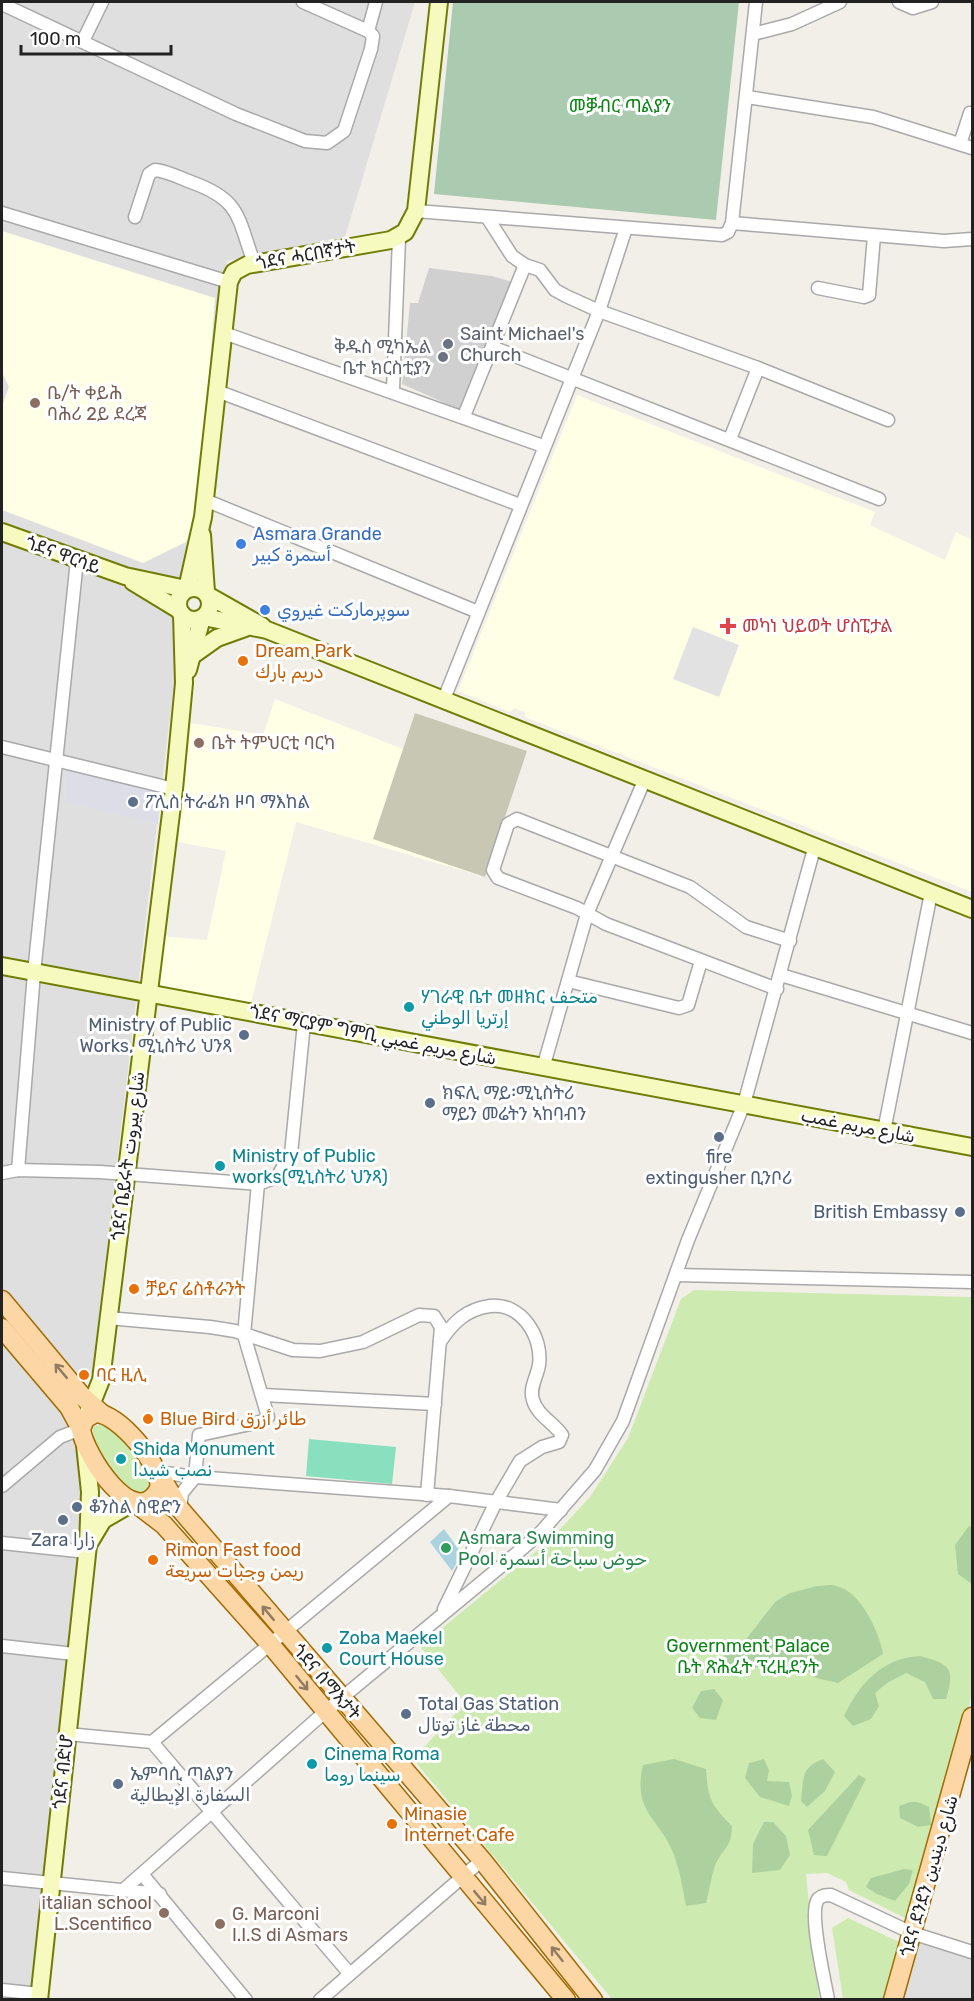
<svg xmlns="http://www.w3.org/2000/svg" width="974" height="2001" font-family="Rubik,Vazirmatn,'Noto Sans Ethiopic',sans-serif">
<rect width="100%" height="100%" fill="#f2efe9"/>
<g fill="#e0dfdf">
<polygon points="2,2 415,2 345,237 227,261 220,294 92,1373 84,1380 75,1381 2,1309"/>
<polygon points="2,1335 70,1414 83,1495 36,1999 2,1999"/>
<polygon points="916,1932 972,1950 972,1999 897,2000"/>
</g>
<g fill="#ffffe5">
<polygon points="2,231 215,298 198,518 186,542 143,563 2,510 2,406 9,387 2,372"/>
<polygon points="577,395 875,512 870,525 945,560 956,532 972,540 972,892 525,717 525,712 514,708 510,712 458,691"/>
<polygon points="275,699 403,749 415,713 527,751 485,877 296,822 249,1010 157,991 162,936 207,940 226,851 178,842 191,723 263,735"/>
</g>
<polygon fill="#d0d0d0" points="429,268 492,276 516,283 463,411 402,384 410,303 418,303"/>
<polygon fill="#c7c7b4" points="415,713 527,751 485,877 373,839"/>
<g fill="#cdebb0">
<polygon points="694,1290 972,1297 972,1691 961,1748 909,1920 849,1890 846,1882 827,1873 806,1874 819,1999 612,1999 413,1759 465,1703 420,1646 550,1540 590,1497 628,1438 681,1299"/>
<path d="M100 1424C128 1433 138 1456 152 1481L149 1492 138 1495 118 1484 93 1443V1427Z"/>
<polygon points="848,1918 901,1943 885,1999 843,1999 832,1928"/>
</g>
<g fill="#add19e">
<polygon points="969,1526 972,1527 972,1584 958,1574 955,1545"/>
<path d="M817 1586C823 1586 831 1584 836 1586 860 1590 880 1633 883 1654L838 1683 816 1678 806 1669 792 1665 771 1671 758 1667 730 1673 724 1660 725 1651 747 1638 776 1601 790 1593Z"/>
<path d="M920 1656C950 1664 956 1668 946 1699H933L925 1682 906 1673 887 1683 875 1693 879 1706 871 1719 853 1726 844 1716C860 1683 882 1658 920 1656Z"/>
<polygon points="714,1689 723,1700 716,1720 700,1718 692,1708 701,1691"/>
<path d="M674 1759 706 1769C708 1799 711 1805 732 1826 731 1847 726 1845 717 1861 713 1867 709 1893 706 1903L686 1906C683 1890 680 1871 674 1855 660 1818 632 1813 643 1765Z"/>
<polygon points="764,1759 769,1770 767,1781 789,1782 792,1796 789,1806 760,1797 745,1778 749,1763"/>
<path d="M823 1759 835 1772 825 1791 807 1807 801 1801C804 1778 800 1768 823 1759Z"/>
<polygon points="859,1775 866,1779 827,1856 814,1855 808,1830"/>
<polygon points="910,1802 918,1802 929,1807 931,1825 918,1827 900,1818 899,1806"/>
<polygon points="764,1822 773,1822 786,1836 790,1855 780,1870 752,1873 753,1844"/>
<polygon points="904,1869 913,1870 909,1884 895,1901 877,1894 866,1887 871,1878"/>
</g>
<polygon fill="#aacbaf" points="453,2 739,2 716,220 434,194"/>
<polygon fill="#88e0be" points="309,1439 396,1447 392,1484 306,1476"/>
<polygon fill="#e2e2e2" points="693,627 739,645 719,697 673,679"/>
<polygon fill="#dddde8" points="67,769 161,791 158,824 65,802"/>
<polygon fill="#aad3df" points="444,1529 462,1554 452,1571 430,1542"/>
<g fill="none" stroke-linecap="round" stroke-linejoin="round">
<g stroke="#a9a9a9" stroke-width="15">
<g id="street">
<polyline points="899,2 913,8 932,2"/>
<polyline points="2,4 236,114 305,141 327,143 344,131 371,49 373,36 368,31 303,2"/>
<polyline points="368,31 376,2"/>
<polyline points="753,34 792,24 840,2"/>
<polyline points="83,41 102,2"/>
<polyline points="747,97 873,117 972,148"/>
<polyline points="960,144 970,113 972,113"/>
<polyline points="416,211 722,235 728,232 732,223 944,241 972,239"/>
<polyline points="2,213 229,282"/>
<path d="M135 217 149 174 155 170C167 171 180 178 191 182 241 200 237 216 254 263"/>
<polyline points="487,217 512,256 525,265 540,270 555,290 566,296 599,311 758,368 888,420"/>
<polyline points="732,223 756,2"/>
<polyline points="818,288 864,297 869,295 874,236"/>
<polyline points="224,333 543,446"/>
<polyline points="492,347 879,499"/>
<polyline points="393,390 399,238"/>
<polyline points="217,391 520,505"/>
<polyline points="464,416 525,265"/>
<polyline points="730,439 758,368"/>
<polyline points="205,500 478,612"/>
<polyline points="444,699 599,311 626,228"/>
<polyline points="2,747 174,789"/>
<polyline points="781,975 972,1033"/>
<polyline points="568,981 679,1008 688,1005 701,961"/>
<polyline points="777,989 606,924 577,908 498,878 493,870 508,824 517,819 690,887 746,927 790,941"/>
<polyline points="543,1068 587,914 644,781"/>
<polyline points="884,1131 931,893"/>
<polyline points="18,1170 34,973 77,560"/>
<polyline points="2,1173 18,1170 100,1172 258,1184 277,1177 291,1154 304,1023"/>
<polyline points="676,1275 972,1282"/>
<polyline points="108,1318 210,1327 235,1331 293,1350 320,1351 363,1342 419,1315 434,1316 441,1327 427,1495"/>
<path d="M440 1342C453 1322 467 1309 490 1306 521 1302 543 1337 539 1365 537 1377 529 1388 533 1400 537 1415 554 1423 562 1435L559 1442 542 1447 520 1461 496 1502 444 1609"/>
<polyline points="263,1395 435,1404"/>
<polyline points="158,1472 195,1477 449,1496 561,1510"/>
<polyline points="2,1486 60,1437 81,1429"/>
<polyline points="180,1509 182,1493 195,1477 199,1435 264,1421 268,1417 244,1335 258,1184"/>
<polyline points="2,1543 87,1552"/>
<polyline points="2,1646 74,1654"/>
<polyline points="67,1734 152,1742 349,1973"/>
<polyline points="152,1742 449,1496"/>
<polyline points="142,1874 246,2000"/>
<polyline points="2,1878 160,1894"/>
<polyline points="121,1892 326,1711 523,1548 542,1531 595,1470 623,1421 688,1240 744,1104 815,845"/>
<polyline points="2,1990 40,1994"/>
<polyline points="320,2000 482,1860"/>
<path d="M828 2000C825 1980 808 1914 818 1899 822 1895 826 1895 831 1895L912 1933 972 1952"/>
</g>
</g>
<g stroke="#707d05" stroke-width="20">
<g id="secondary">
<polyline points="2,532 125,576 186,589"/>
<polyline points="202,535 206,592"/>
<polyline points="133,582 179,610"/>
<circle cx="194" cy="604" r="16"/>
<polyline points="187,589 203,517 229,282 234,272 247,265 391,240 405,232 416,211 439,2"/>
<polyline points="209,596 262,626"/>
<polyline points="204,617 267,630 972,909"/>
<polyline points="193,655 217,638 245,628"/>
<polyline points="188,670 202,618"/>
<polyline points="2,966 972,1147"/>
<polyline points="87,1415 101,1380 174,789 184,683 182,614"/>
<polyline points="88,1545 103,1520 134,1502"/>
<polyline points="39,2000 88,1545 90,1492 85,1445"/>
</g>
</g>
<g stroke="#a06b00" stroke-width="21">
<g id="primary">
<polyline points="2,1300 82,1396 101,1413"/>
<polyline points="2,1328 69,1407 81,1429"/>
<path d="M95 1413C118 1412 164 1467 159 1489 135 1534 84 1454 81 1429L85 1419Z"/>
<polyline points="158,1472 180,1509 482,1860 593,2000"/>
<polyline points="134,1502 164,1525 270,1644 566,2000"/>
<polyline points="893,2000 972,1717"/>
</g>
</g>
<use href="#street" stroke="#fff" stroke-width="12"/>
<use href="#secondary" stroke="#f7fabf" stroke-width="16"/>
<use href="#primary" stroke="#fcd6a4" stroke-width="18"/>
</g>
<defs><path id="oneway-shaft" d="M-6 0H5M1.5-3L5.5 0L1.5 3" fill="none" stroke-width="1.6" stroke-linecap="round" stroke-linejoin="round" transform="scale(1.5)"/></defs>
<g stroke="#8f7c63">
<use href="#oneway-shaft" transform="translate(61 1371) rotate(-130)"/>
<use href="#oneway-shaft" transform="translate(268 1613) rotate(-130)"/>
<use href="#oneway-shaft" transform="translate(302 1683) rotate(51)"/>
<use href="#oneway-shaft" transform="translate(480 1898) rotate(50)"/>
<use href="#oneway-shaft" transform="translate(557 1954) rotate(-128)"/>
</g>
<g fill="#6b7280" stroke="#fff" stroke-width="2">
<circle cx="448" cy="344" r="6"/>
<circle cx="443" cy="357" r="6"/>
</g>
<g fill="#8d6e63" stroke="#fff" stroke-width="2">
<circle cx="35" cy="403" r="6"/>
<circle cx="199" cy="743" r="6"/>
<circle cx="164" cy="1913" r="6"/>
<circle cx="220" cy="1924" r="6"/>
</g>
<g fill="#3f7fe0" stroke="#fff" stroke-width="2">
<circle cx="241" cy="544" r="6"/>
<circle cx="265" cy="610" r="6"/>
</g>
<path fill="#e0444e" stroke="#fff" stroke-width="2" d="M725 617h6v6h6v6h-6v6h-6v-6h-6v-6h6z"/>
<g fill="#e8710a" stroke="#fff" stroke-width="2">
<circle cx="243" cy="661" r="6"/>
<circle cx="134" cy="1289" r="6"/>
<circle cx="84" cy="1375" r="6"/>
<circle cx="148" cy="1419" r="6"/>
<circle cx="153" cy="1560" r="6"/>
<circle cx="392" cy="1824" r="6"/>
</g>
<g fill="#5c6f8a" stroke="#fff" stroke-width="2">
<circle cx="133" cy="802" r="6"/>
<circle cx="244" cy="1035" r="6"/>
<circle cx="430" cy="1103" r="6"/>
<circle cx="719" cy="1137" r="6"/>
<circle cx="960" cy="1212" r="6"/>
<circle cx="77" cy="1507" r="6"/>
<circle cx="63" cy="1520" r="6"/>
<circle cx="406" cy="1714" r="6"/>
<circle cx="118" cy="1784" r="6"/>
</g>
<g fill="#0f9aa8" stroke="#fff" stroke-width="2">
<circle cx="409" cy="1007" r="6"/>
<circle cx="220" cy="1166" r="6"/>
<circle cx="121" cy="1459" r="6"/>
<circle cx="327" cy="1648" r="6"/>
<circle cx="312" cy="1764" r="6"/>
</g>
<circle fill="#2e9e5b" stroke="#fff" stroke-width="2" cx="446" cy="1548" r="6"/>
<g text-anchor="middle" stroke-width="6" stroke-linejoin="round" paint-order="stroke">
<g font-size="18" fill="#0c8416" stroke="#fff">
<text x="620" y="112">መቓብር ጣልያን</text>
<text x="748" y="1652">Government Palace<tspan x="748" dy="21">ቤት ጽሕፈት ፕረዚደንት</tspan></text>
</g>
<g font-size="18" fill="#222" stroke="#fff">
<text transform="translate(306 255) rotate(-10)" y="6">ጎደና ሓርበኛታት</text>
<text transform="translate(63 555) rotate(20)" y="6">ጎደና ዋርሳይ</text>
<text transform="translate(373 1035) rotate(11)" y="6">ጎደና ማርያም ግምቢ شارع مريم غمبي</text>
<text transform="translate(858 1126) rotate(11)" y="6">شارع مريم غمب</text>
<text transform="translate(128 1156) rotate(-83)" y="6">ጎደና ቤይሩት شارع بيروت</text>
<text transform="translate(327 1682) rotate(49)" y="6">ጎደና ሰማእታት</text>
<text transform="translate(63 1772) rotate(-84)" y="6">ጎደና ብድሆ</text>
<text transform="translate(929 1876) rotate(-74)" y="6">ጎደና ደንደን شارع ديندين</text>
</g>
<g font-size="18" fill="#5b616d" stroke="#fff" text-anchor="start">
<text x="460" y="340">Saint Michael's<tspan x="460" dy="21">Church</tspan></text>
<text x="431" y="353" text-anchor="end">ቅዱስ ሚካኤል<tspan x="431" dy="21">ቤተ ክርስቲያን</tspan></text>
</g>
<g font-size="18" fill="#785e54" stroke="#fff" text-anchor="start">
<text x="47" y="399">ቤ/ት ቀይሕ<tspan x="47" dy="21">ባሕሪ 2ይ ደረጃ</tspan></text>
<text x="211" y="749">ቤት ትምህርቲ ባርካ</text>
<text x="152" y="1909" text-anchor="end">italian school<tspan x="152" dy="21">L.Scentifico</tspan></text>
<text x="232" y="1920">G. Marconi<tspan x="232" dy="21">I.I.S di Asmars</tspan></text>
</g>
<g font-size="18" fill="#366cbe" stroke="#fff" text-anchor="start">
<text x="253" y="540">Asmara Grande<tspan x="253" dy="21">أسمرة كبير</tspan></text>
<text x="277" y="616">سوپرمارکت غيروي</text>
</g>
<g font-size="18" fill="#be3a42" stroke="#fff" text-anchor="start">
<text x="742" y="632">መካነ ህይወት ሆስፒታል</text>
</g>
<g font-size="18" fill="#c56008" stroke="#fff" text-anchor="start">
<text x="255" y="657">Dream Park<tspan x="255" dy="21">دريم بارك</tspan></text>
<text x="146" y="1295">ቻይና ሬስቶራንት</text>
<text x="96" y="1381">ባር ዚሊ</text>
<text x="160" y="1425">Blue Bird طائر أزرق</text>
<text x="165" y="1556">Rimon Fast food<tspan x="165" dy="21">ريمن وجبات سريعة</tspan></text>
<text x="404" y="1820">Minasie<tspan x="404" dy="21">Internet Cafe</tspan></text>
</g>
<g font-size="18" fill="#4e5e75" stroke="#fff" text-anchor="start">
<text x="145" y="808">ፖሊስ ትራፊክ ዞባ ማእከል</text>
<text x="232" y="1031" text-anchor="end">Ministry of Public<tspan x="232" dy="21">Works, ሚኒስትሪ ህንጻ</tspan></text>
<text x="442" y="1099">ክፍሊ ማይ፡ሚኒስትሪ<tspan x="442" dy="21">ማይን መሬትን ኣከባብን</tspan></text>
<text x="719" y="1163" text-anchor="middle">fire<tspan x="719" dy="21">extingusher ቢንቦሪ</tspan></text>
<text x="948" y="1218" text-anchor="end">British Embassy</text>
<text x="89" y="1513">ቆንስል ስዊድን</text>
<text x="63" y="1546" text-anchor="middle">Zara زارا</text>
<text x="418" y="1710">Total Gas Station<tspan x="418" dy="21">محطة غاز توتال</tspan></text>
<text x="130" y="1780">ኤምባሲ ጣልያን<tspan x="130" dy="21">السفارة الإيطالية</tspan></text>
</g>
<g font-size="18" fill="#0d838f" stroke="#fff" text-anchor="start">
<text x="421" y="1003">ሃገራዊ ቤተ መዘክር متحف<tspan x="421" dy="21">إرتريا الوطني</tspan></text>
<text x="232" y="1162">Ministry of Public<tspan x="232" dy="21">works(ሚኒስትሪ ህንጻ)</tspan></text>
<text x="133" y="1455">Shida Monument<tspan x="133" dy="21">نصب شيدا</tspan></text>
<text x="339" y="1644">Zoba Maekel<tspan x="339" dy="21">Court House</tspan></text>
<text x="324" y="1760">Cinema Roma<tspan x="324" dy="21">سينما روما</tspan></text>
</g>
<g font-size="18" fill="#27864d" stroke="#fff" text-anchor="start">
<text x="458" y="1544">Asmara Swimming<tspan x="458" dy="21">Pool حوض سباحة أسمرة</tspan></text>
</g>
</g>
<rect width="974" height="2001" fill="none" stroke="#222222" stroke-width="6"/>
<path d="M21 45v9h150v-9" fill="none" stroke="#222222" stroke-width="3"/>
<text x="30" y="45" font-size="18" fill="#222222" stroke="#ffffff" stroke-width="4.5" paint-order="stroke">100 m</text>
</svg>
